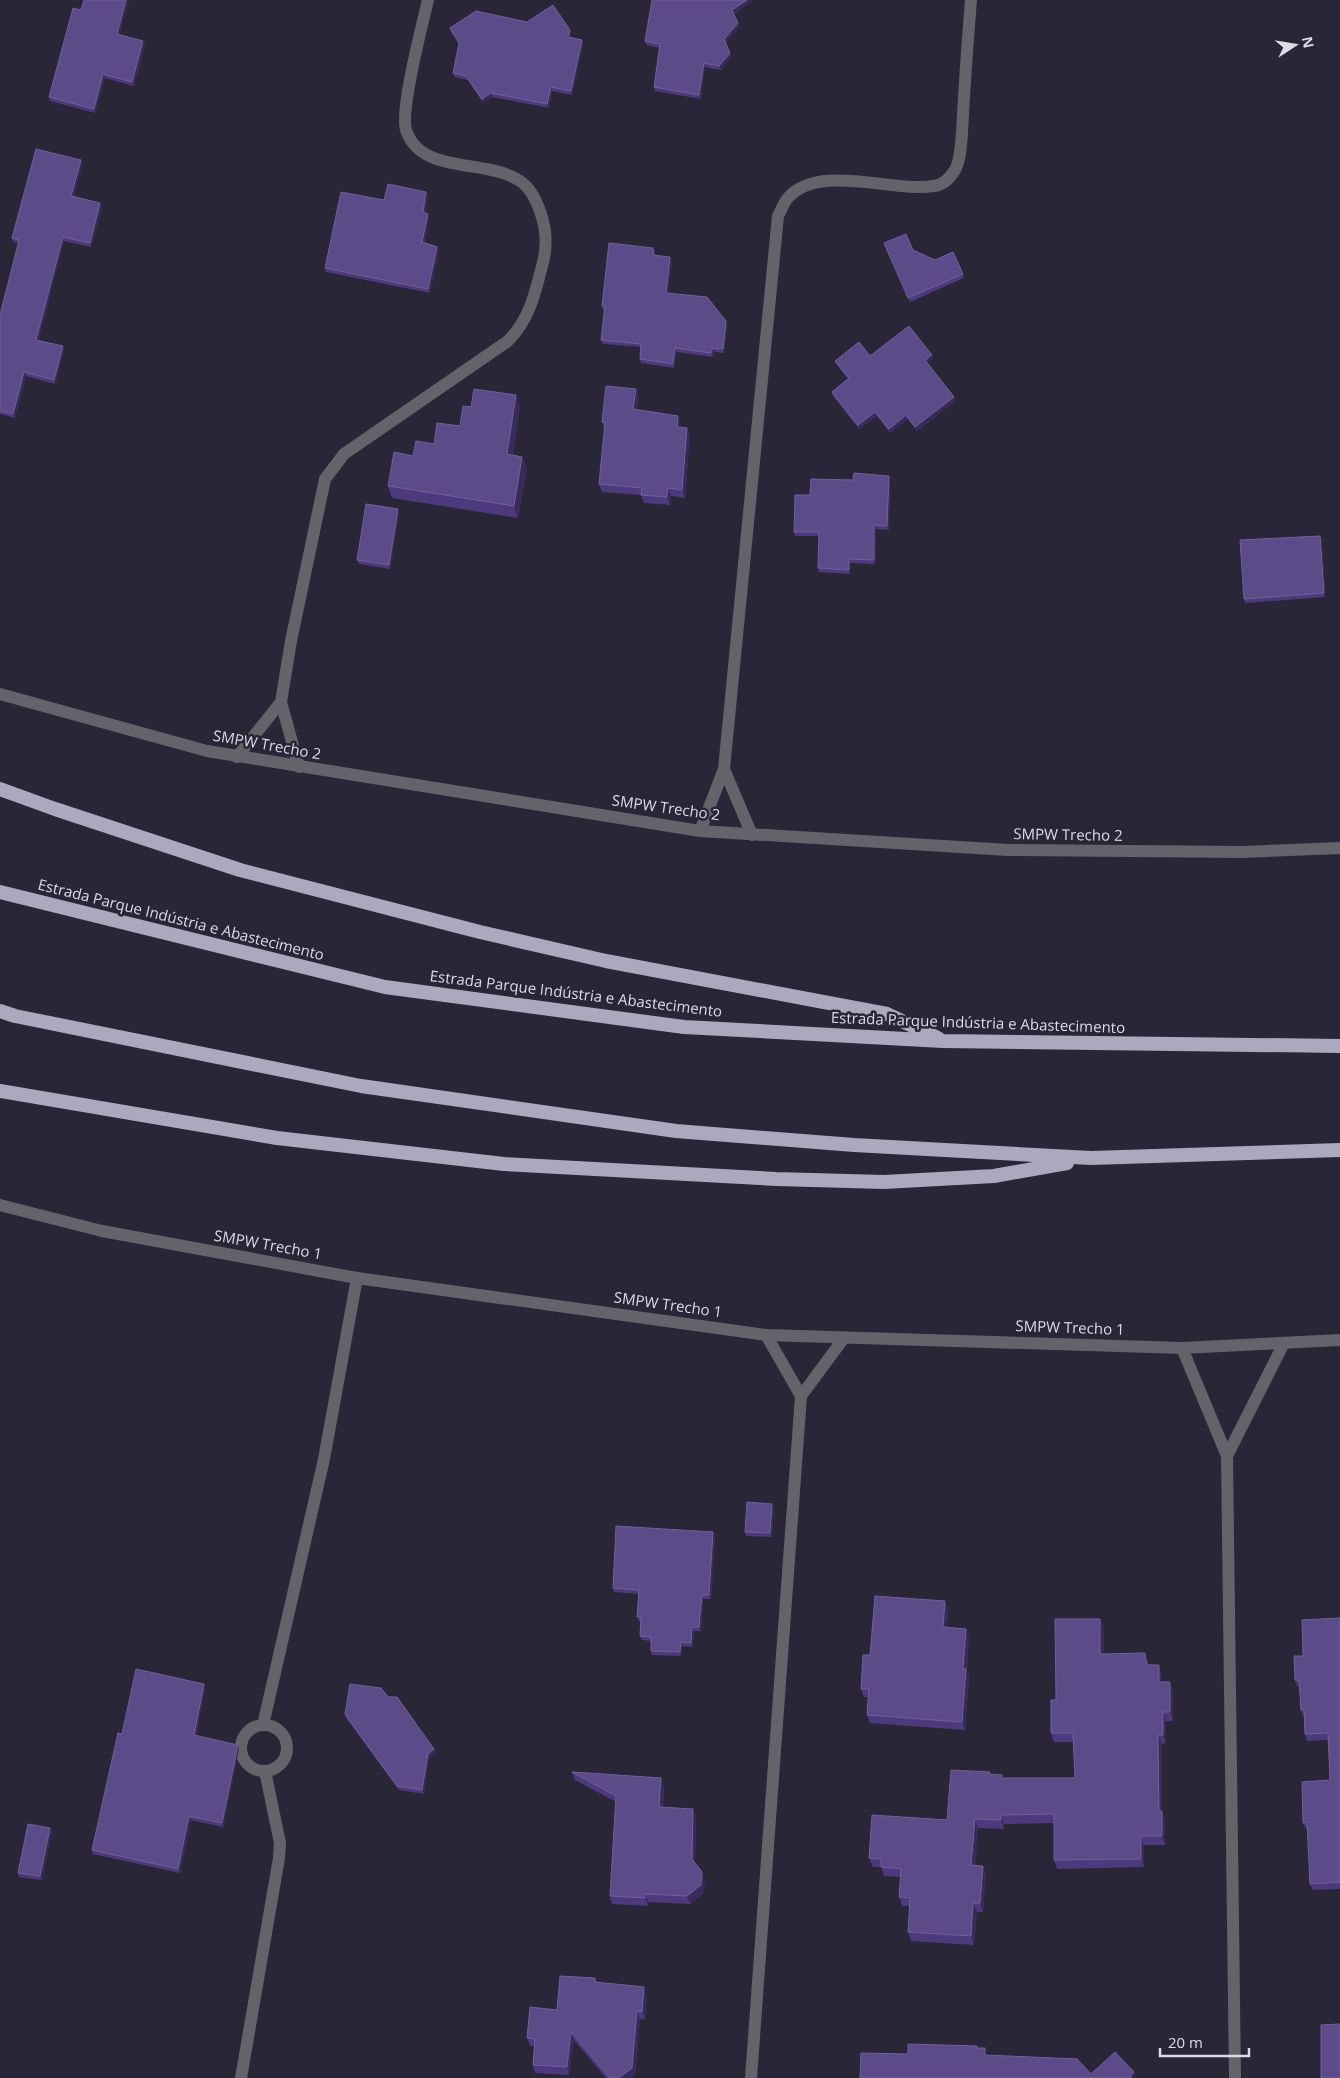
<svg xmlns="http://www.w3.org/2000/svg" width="1340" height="2078" font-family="'Open Sans',sans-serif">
<rect width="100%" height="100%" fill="#292637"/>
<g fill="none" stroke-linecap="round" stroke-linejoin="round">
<g stroke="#64636c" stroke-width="12">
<polyline points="237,757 281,702"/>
<path d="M299 767 281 702 291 641 325 479 344 454 508 341C529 320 535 294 542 266 547 249 547 232 541 214 538 205 534 195 527 187 497 155 422 179 406 130 400 109 422 26 428 0"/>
<polyline points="724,769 752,835"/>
<path d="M700 831 724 769 778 216C781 211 783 204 787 199 817 162 893 193 934 186 943 185 950 178 955 170 962 158 962 129 963 114 965 76 968 38 971 0"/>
<polyline points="766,1335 801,1396"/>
<polyline points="1182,1348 1227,1456 1235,2078"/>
<polyline points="1227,1456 1284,1343"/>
<polyline points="263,1725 324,1459 357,1278"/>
<circle cx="264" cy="1748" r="23"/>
<polyline points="241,2078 279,1858 280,1843 265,1771"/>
<polyline points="751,2078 801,1396 844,1338"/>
</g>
<g stroke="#64636c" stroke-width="12">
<polyline points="0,694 207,751 700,831 1008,850 1242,852 1340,848"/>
<polyline points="0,1205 102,1231 357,1278 766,1335 1182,1348 1340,1340"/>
</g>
<g stroke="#aca8bd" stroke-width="14">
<polyline points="0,789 55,809 240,870 480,932 606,961 887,1014 938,1038"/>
<polyline points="0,892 385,987 684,1027 943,1041 1340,1046"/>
<polyline points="0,1011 15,1016 361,1086 676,1131 854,1145 1091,1158 1340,1150"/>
<polyline points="0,1091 277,1138 504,1164 776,1179 884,1182 994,1176 1067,1163"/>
</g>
</g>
<g fill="#4d397e">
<polygon points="84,0 129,0 119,35 145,45 134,86 105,78 95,113 50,101 49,97 81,10"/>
<polygon points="652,0 754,0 734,14 739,27 725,43 731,57 721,70 705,67 701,99 655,91 654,87 660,48 646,45 645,41"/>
<polygon points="527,22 570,30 571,34 570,38 583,44 572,95 552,91 549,108 492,97 483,103 468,80 455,77 453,73 459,44 451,32 450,28"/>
<polygon points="81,160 82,164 74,196 100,203 102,207 91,247 64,241 38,340 64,350 55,384 26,376 15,418 0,414 0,315 19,243 13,242 12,238"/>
<polygon points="426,192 428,196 425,213 429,218 425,243 439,251 430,293 326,272 325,268 384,200"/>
<polygon points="884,243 913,250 935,260 953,252 964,278 910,302"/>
<polygon points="653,248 655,252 655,255 672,261 668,294 726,321 727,325 724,353 715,352 713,357 676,352 674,368 641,363 640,359 641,347 603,344 601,340 604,310 603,310 602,306"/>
<polygon points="932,355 933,359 927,363 955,401 917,431 908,419 890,433 877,416 859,429 833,396 832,392 848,379 837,365 835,361 870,356"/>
<polygon points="639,397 637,409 678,416 681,424 680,427 687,428 690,436 685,498 671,496 670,505 644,503 641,495 602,492 599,484 605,430 602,422"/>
<polygon points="471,407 520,407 513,455 522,457 527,468 518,518 392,498 388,486 413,456 434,444 460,426"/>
<polygon points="853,480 890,480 889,530 876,529 875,564 850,563 850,574 819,572 818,568 819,536 795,536 794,532 810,495"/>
<polygon points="399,513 390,569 359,564 357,560"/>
<polygon points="1320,536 1322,540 1325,597 1245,603 1244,599"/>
<polygon points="774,1508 772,1537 746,1536 745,1532"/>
<polygon points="715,1536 711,1599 703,1599 701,1631 694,1631 693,1647 682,1646 681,1656 652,1655 651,1651 651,1641 642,1640 640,1636 641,1621 639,1621 637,1617 639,1594 614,1592 613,1588"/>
<polygon points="945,1601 948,1609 947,1627 966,1629 969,1637 967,1671 969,1677 965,1730 870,1723 867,1715 868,1697 864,1697 861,1689 870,1655"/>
<polygon points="1340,1618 1340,1889 1313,1890 1310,1884 1308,1829 1306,1829 1303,1823 1330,1780 1329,1740 1307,1741 1305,1734 1304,1716 1303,1716 1301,1710 1300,1686 1297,1686 1295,1680"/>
<polygon points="1100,1619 1104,1628 1104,1654 1148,1662 1148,1665 1162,1674 1162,1682 1173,1691 1173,1721 1166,1721 1166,1743 1162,1744 1162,1813 1165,1820 1165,1845 1144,1845 1144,1867 1057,1869 1054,1860 1054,1823 1004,1824 1004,1829 978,1828 975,1865 983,1866 986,1874 983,1912 977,1912 974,1945 911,1941 908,1932 910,1906 902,1906 899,1897 901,1877 884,1876 881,1867 873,1867 869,1858 947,1820 990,1772 990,1774 1003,1778 1075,1778 1073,1742 1054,1742 1051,1733 1056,1700"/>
<polygon points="204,1684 205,1688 196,1736 238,1745 239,1749 223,1827 191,1820 180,1873 93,1854 92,1850 122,1734"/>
<polygon points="388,1697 434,1749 436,1753 429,1758 424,1794 399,1790 346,1718 345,1714"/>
<polygon points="572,1772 664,1786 663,1807 696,1817 695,1863 705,1880 704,1893 690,1904 648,1902 648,1906 612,1904 610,1896 616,1802 575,1780"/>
<polygon points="50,1828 52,1832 42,1880 19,1877 18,1873"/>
<polygon points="595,1978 596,1982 647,1995 645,2020 640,2019 635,2075 632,2078 606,2078 574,2040 569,2075 535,2073 533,2065 534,2046 530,2046 527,2038 557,2010"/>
</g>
<g fill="#382a5d">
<polygon points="126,0 129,0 118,38 117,34"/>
<polygon points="747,0 754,0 733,14 732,10"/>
<polygon points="738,23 739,27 725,43 724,39"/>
<polygon points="570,30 571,34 570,41 568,37"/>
<polygon points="582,40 583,44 572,95 571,91"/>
<polygon points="143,41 145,45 134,86 132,82"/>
<polygon points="730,53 731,57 721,70 719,66"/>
<polygon points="704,63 705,67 701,99 699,95"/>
<polygon points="103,74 105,78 95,113 94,109"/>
<polygon points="551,87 552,91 549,108 547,104"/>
<polygon points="491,93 492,97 483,103 482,99"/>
<polygon points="81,160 82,164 73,200 71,196"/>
<polygon points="426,192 428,196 424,216 423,212"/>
<polygon points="100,203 102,207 91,247 90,243"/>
<polygon points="428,214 429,218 424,246 422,242"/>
<polygon points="63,237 64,241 38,344 36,340"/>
<polygon points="437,247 439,251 430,293 428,289"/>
<polygon points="670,257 672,261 668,297 666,293"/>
<polygon points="726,321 727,325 724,353 723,349"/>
<polygon points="63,346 64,350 55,384 54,380"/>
<polygon points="675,348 676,352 674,368 673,364"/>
<polygon points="713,348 715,352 713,357 711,353"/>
<polygon points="932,355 933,359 926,364 925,360"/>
<polygon points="24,372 26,376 15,418 13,414"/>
<polygon points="636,389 639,397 636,417 633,409"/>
<polygon points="516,395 520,407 511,466 507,454"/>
<polygon points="954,397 955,401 917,431 915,427"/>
<polygon points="875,412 877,416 859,429 858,425"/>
<polygon points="906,415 908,419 890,433 889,429"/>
<polygon points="678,416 681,424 680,435 677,427"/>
<polygon points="687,428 690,436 685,498 682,490"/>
<polygon points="522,457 527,468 518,518 514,506"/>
<polygon points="889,476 890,480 889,530 887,526"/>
<polygon points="668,488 671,496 670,505 667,497"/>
<polygon points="398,509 399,513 390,569 389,565"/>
<polygon points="874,525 876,529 875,564 874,560"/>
<polygon points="1320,536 1322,540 1325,597 1324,593"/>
<polygon points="849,559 850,563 850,574 849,570"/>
<polygon points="772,1504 774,1508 772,1537 770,1533"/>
<polygon points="713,1532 715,1536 711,1599 709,1595"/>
<polygon points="702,1595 703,1599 701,1631 699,1627"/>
<polygon points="945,1601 948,1609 946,1635 943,1627"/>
<polygon points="1100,1619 1104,1628 1104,1662 1100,1654"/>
<polygon points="692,1627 694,1631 693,1647 691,1643"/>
<polygon points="966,1629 969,1637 967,1671 969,1677 965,1730 962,1722 963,1669"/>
<polygon points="681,1642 682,1646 681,1656 680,1652"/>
<polygon points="1159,1665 1162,1674 1162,1691 1159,1682"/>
<polygon points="1170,1682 1173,1691 1173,1721 1170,1712"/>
<polygon points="204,1684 205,1688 195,1739 194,1735"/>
<polygon points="1163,1712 1166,1721 1166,1743 1163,1735"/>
<polygon points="1158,1735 1162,1744 1162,1813 1165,1820 1165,1845 1162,1836 1159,1811"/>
<polygon points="238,1745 239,1749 223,1827 222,1823"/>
<polygon points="434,1749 436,1753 429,1758 424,1794 422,1790 428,1754"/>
<polygon points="661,1778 664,1786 662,1815 659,1807"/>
<polygon points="693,1809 696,1817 695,1867 692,1859"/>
<polygon points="1001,1815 1004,1824 1004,1829 1001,1820"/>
<polygon points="189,1816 191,1820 180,1873 178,1869"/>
<polygon points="975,1819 978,1828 975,1874 971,1865"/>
<polygon points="50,1828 52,1832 42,1880 40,1876"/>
<polygon points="1141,1836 1144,1845 1144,1867 1141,1859"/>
<polygon points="983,1866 986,1874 983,1912 980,1903"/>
<polygon points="702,1872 705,1880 704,1893 690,1904 687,1896"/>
<polygon points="645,1894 648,1902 648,1906 645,1898"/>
<polygon points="973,1903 977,1912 974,1945 971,1936"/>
<polygon points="644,1987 647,1995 645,2020 642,2012"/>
<polygon points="637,2011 640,2019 635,2075 632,2078 619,2078"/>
<polygon points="571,2032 574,2040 569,2075 567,2067"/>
<polygon points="1134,2072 1136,2077 1135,2078 1130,2078 1130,2076"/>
</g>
<g fill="#5c4b89" stroke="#706198">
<polygon points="84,0 126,0 117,34 143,41 132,82 103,74 94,109 49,97 73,8 81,10"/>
<polygon points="652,0 747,0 732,10 738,23 724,39 730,53 719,66 704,63 699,95 654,87 660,44 645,41"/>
<polygon points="553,5 570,30 568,37 582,40 571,91 551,87 547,104 491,93 482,99 466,76 453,73 459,43 450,28 476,11 527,22"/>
<polygon points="36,149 81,160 71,196 100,203 90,243 63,237 36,340 63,346 54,380 24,372 13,414 0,411 0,315 19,240 12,238"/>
<polygon points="388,184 426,192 423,212 428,214 422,242 437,247 428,289 325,268 341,192 384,200"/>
<polygon points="906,234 913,250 935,260 953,252 963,274 908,298 884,243"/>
<polygon points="609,243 653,248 653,255 670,257 666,293 707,297 726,321 723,349 713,348 711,353 675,348 673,364 640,359 641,344 601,340 605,306 602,306"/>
<polygon points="909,326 932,355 925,360 954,397 915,427 906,415 889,429 875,412 858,425 832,392 849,378 835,361 859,342 870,356"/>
<polygon points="606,386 636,389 633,409 678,416 677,427 687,428 682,490 668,488 667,497 641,495 642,488 599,484 605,422 602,422"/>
<polygon points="474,389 516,395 507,454 522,457 514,506 388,486 394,452 413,456 416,441 434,444 437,423 460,426 463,406 471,407"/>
<polygon points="854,473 889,476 887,526 874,525 874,560 849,559 849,570 818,568 819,532 794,532 795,495 810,495 811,479 853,480"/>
<polygon points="366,504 398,509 389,565 357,560"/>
<polygon points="1320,536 1324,593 1244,599 1240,540"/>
<polygon points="747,1502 772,1504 770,1533 745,1532"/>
<polygon points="616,1526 713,1532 709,1595 702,1595 699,1627 692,1627 691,1643 681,1642 680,1652 651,1651 651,1637 640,1636 641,1617 637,1617 639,1590 613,1588"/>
<polygon points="875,1596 945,1601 943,1627 966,1629 963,1669 966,1669 962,1722 867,1715 869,1689 861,1689 863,1655 870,1655"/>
<polygon points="1340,1618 1340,1882 1310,1884 1307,1822 1303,1823 1302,1782 1330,1780 1328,1733 1305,1734 1304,1709 1301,1710 1299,1680 1295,1680 1294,1656 1303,1656 1302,1620"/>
<polygon points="1055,1619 1100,1619 1100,1654 1145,1653 1147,1665 1159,1665 1159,1682 1170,1682 1170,1712 1163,1712 1163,1735 1158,1735 1159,1811 1162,1811 1162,1836 1141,1836 1141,1859 1054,1860 1054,1814 1001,1815 1001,1820 975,1819 971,1865 983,1866 980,1903 973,1903 971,1936 908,1932 910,1898 899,1897 901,1869 881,1867 881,1859 869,1858 872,1815 947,1820 951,1770 990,1772 989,1774 1002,1775 1002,1778 1075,1778 1073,1733 1051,1733 1051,1700 1056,1700"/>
<polygon points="136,1669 204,1684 194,1735 238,1745 222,1823 189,1816 178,1869 92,1850 118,1733 122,1734"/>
<polygon points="350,1684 381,1688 388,1697 397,1697 434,1749 428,1754 422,1790 397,1786 345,1714"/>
<polygon points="572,1772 661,1778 659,1807 693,1809 692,1859 702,1872 701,1885 687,1896 645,1894 645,1898 610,1896 616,1796"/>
<polygon points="28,1824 50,1828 40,1876 18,1873"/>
<polygon points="560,1976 595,1978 595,1982 644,1987 642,2012 637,2011 632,2068 619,2078 610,2078 571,2032 567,2067 533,2065 535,2039 527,2038 530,2007 557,2010"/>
<polygon points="1340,2024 1340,2078 1321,2078 1321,2025"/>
<polygon points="908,2044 977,2046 977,2048 985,2048 985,2055 1077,2059 1091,2074 1115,2052 1134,2072 1130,2076 1132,2078 860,2078 861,2053 908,2054"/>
</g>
<g text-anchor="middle" stroke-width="5" stroke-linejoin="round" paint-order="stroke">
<g font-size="15" fill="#dddbe7" stroke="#292637">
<text transform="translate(267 745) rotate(10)" y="5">SMPW Trecho 2</text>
<text transform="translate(666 808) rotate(8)" y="5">SMPW Trecho 2</text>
<text transform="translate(1068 835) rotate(1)" y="5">SMPW Trecho 2</text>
<text transform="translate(181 920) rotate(14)" y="5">Estrada Parque Indústria e Abastecimento</text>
<text transform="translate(576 994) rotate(7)" y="5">Estrada Parque Indústria e Abastecimento</text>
<text transform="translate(978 1023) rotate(2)" y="5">Estrada Parque Indústria e Abastecimento</text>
<text transform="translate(268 1245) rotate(10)" y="5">SMPW Trecho 1</text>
<text transform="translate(668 1305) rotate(8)" y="5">SMPW Trecho 1</text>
<text transform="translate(1070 1328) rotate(2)" y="5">SMPW Trecho 1</text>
</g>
</g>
<g transform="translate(1295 45) rotate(78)" stroke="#292637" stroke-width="4" paint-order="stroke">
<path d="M0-4L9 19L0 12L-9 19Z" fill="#dddbe7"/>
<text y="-8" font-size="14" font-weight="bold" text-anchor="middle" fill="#dddbe7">N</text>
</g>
<path d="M1160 2048v8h89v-8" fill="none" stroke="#dddbe7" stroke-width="2.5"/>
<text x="1168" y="2048" font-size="15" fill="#dddbe7" stroke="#292637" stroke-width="4" paint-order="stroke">20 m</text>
</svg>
